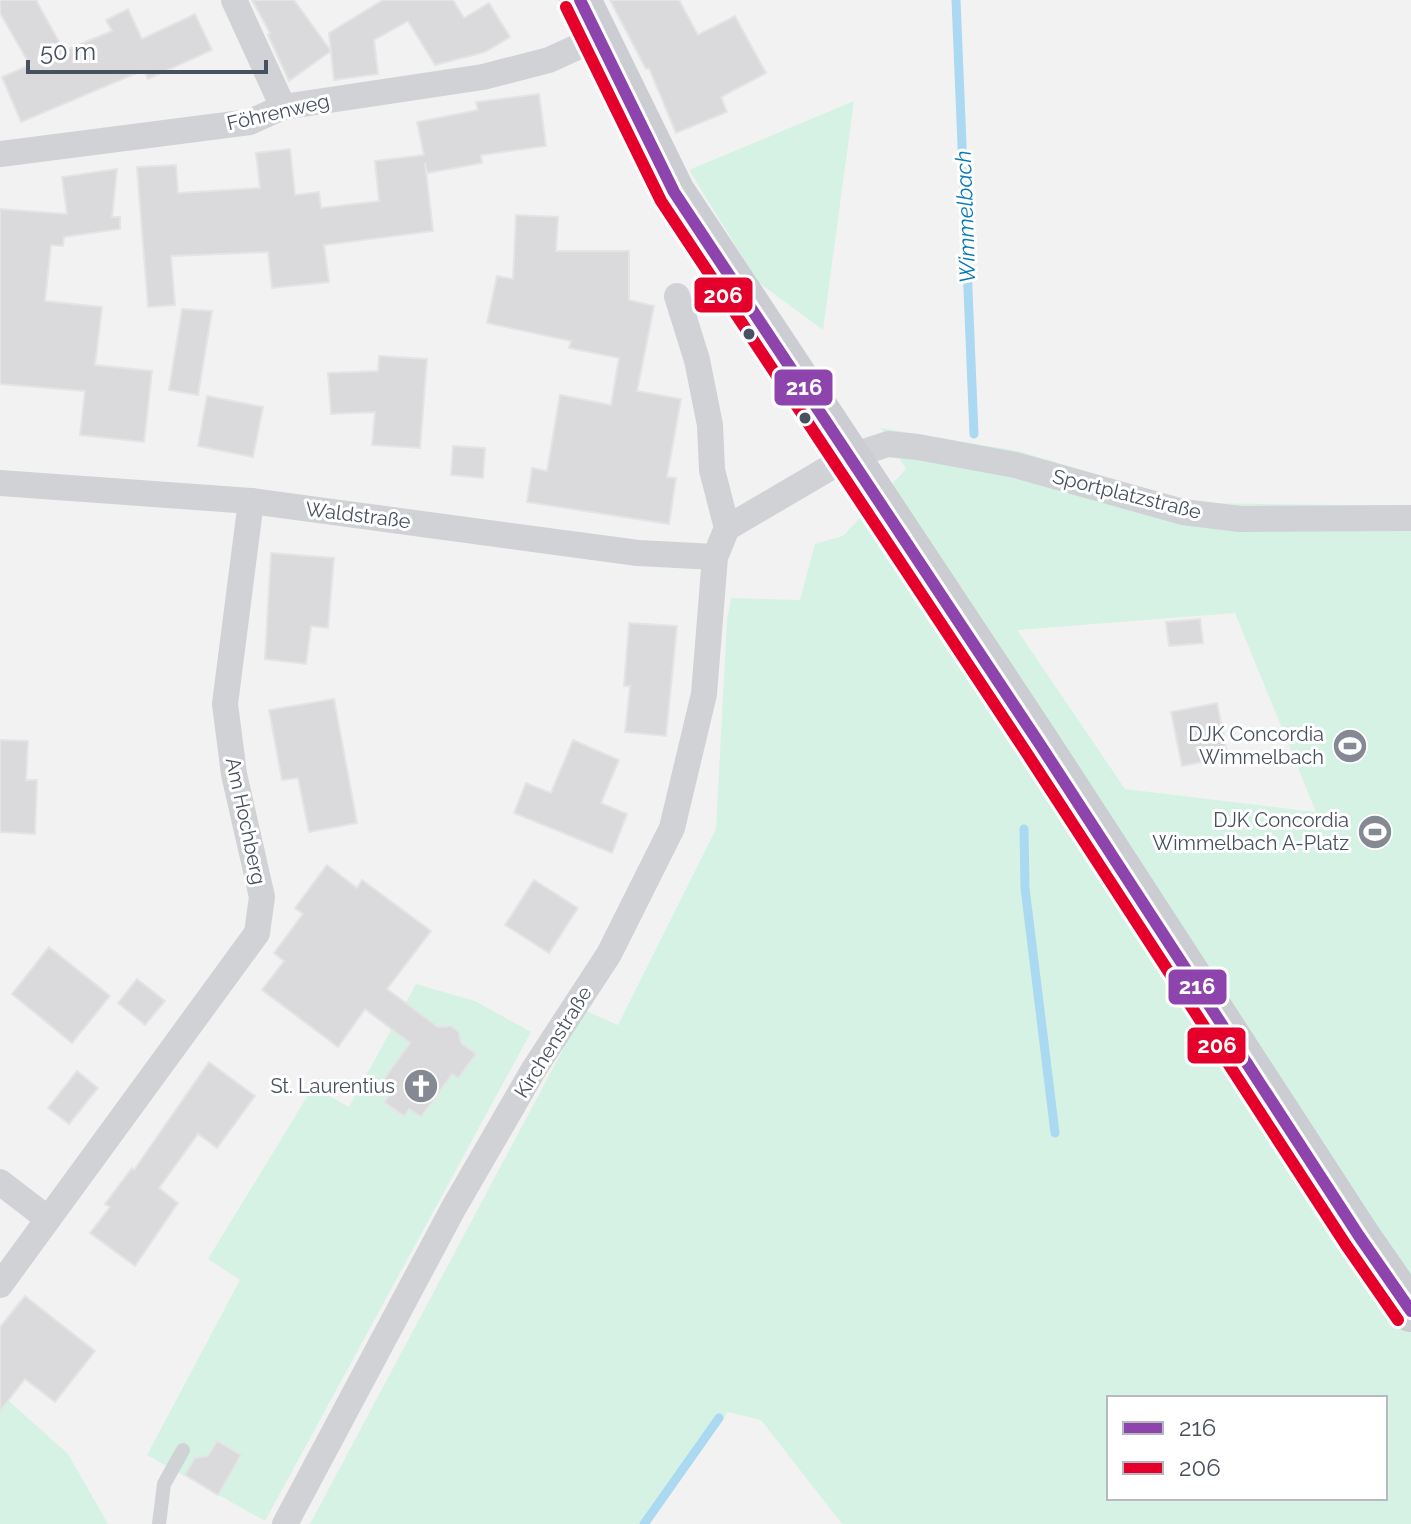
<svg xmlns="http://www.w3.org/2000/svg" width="1411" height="1524" font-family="Raleway,sans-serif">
<rect width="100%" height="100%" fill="#f3f2f2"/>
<g fill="#d6f2e4" fill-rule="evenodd">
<polygon points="854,101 823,330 758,282 689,170"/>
<path d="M881 428 1018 451 1195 503 1411 506V1524H842L761 1420 728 1412 650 1524H310L584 1010 618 1025 716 829 727 620 731 598 800 600 815 544 843 536 906 469ZM1235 613 1316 812 1125 789 1017 630ZM1109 1398H1385V1498H1109Z"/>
<polygon points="416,984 475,1001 531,1032 265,1521 147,1455 240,1280 208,1259 313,1087 349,1107"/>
<polygon points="0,1393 68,1454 108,1524 0,1524"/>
</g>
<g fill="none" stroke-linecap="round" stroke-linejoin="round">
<g stroke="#aad9f1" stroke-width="9">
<polyline points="956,0 974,434"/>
<polyline points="1024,829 1025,888 1055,1133"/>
<polyline points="644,1524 719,1418"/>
</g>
</g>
<g fill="#dadadd" stroke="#e4e4e5" stroke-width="2">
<polygon points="0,0 36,0 64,51 112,31 106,20 128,9 142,39 195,14 212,50 148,79 144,70 21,122 2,77 30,65 0,13"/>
<polygon points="252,0 294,0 331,51 289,81 268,35 270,33"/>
<polygon points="383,0 453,0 464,18 489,3 510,37 485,52 435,65 408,21 374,40 378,74 334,80 329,33"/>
<polygon points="610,0 679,0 698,35 735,16 766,73 721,97 727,112 676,133 649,68 646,69"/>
<polygon points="539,94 546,146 481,155 482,163 427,173 425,163 433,231 324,245 329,282 272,288 268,252 171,256 175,305 148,307 137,167 176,165 178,193 260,188 256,153 290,149 295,195 319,192 321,208 379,201 375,161 424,155 417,122 478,110 476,102"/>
<polygon points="117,169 112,217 120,217 120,229 64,237 63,246 51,245 45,301 102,307 95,365 152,371 144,442 80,435 85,391 0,384 0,209 67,214 62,177"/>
<polygon points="516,215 558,217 556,251 629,251 629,300 654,306 637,391 681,399 667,477 676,478 669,524 527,502 532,468 547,471 560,395 611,405 619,358 569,348 571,341 487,323 497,276 513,279"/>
<polygon points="182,309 212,311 198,395 169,390"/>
<polygon points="379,356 427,359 420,448 372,445 375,412 331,414 328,373 378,371"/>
<polygon points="207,396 263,407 253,457 198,446"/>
<polygon points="453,446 485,448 483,478 451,475"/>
<polygon points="271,553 334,558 328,628 311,626 306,664 265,659"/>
<polygon points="1200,619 1203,643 1169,646 1166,622"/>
<polygon points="629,623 677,626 666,736 625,732 630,686 624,686"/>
<polygon points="334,699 357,823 309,832 298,778 282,780 269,710"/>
<polygon points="1217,703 1228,757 1182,766 1171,712"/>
<polygon points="0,740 28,741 26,780 37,780 35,834 0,832"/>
<polygon points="573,740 619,760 601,803 627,814 612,853 514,813 526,783 551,793"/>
<polygon points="327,865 357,888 362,880 431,931 387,989 438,1027 451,1026 459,1032 461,1043 476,1054 458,1078 452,1074 421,1117 409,1109 404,1116 384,1102 390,1095 379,1086 410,1043 365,1009 338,1047 262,990 284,961 274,953 303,914 295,908"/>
<polygon points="534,880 578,908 549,953 505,925"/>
<polygon points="49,947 110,996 72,1043 12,994"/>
<polygon points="137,979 165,1001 145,1025 118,1003"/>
<polygon points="209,1062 255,1096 217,1148 198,1134 159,1188 178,1203 135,1266 90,1233 110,1207 105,1204 132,1168 134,1170"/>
<polygon points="77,1071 98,1088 69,1124 48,1108"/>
<polygon points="25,1296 95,1351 55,1402 25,1379 0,1411 0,1327"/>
<polygon points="217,1441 241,1455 218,1495 185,1475 195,1458 208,1456"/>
</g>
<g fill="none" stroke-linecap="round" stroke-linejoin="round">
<polyline stroke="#d0d2d5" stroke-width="14" points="159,1524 164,1484 183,1450"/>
<g stroke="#d0d2d5" stroke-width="26">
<polyline points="234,0 283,107"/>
<polyline points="0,154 250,122 283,107 483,77 549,60 597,38"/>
<polyline points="677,296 697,360 710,425 712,470 727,528"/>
<polyline points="0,483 251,501 638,553 715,557"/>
<polyline points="0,1182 48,1219"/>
<polyline points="0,1285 257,933 262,897 234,774 225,704 251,501"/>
<polyline points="285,1524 453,1209 534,1069 609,954 672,828 704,694 715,557 727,528 848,457 888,444 918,447 1015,465 1183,512 1240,519 1411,518"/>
</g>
<polyline stroke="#cbcdd2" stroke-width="42" points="580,0 674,192 1039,743 1359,1236 1411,1311"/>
<g stroke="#fff" stroke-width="18">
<polyline id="bus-1" points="580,0 674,192 1039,743 1359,1236 1411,1311"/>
</g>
<g stroke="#fff" stroke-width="18">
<polyline id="bus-2" points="566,7 661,201 1026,752 1346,1245 1398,1320"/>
</g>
<use href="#bus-1" stroke="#8e44ad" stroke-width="12"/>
<use href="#bus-2" stroke="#e4002b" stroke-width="12"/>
</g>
<defs>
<g id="stadium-disc" transform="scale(1.8)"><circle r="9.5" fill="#848993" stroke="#fff"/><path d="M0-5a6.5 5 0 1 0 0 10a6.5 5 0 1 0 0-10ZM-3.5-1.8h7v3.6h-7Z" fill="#fff"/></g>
<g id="church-disc" transform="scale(1.8)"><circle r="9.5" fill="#848993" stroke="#fff"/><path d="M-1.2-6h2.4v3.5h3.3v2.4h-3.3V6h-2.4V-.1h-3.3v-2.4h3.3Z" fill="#fff"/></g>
</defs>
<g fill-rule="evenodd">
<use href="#stadium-disc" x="1350" y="746"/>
<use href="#stadium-disc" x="1375" y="832"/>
<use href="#church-disc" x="421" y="1086"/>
</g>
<g fill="#485160" stroke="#fff" stroke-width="3">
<circle cx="749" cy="334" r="7"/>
<circle cx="805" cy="418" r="7"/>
</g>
<g text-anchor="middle" stroke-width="6" stroke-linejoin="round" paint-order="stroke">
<g font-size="20" fill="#485160" stroke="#fff">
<text transform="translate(278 112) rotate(-13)" y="7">Föhrenweg</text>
<text transform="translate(1127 494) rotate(14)" y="7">Sportplatzstraße</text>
<text transform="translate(358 515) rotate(7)" y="7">Waldstraße</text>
<text transform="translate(246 821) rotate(78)" y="7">Am Hochberg</text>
<text transform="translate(553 1042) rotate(-58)" y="7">Kirchenstraße</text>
</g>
<g font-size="20" fill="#485160" stroke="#fff" text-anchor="end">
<text x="1324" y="741">DJK Concordia<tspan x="1324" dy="23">Wimmelbach</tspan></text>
<text x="1349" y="827">DJK Concordia<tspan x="1349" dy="23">Wimmelbach A-Platz</tspan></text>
<text x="395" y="1093">St. Laurentius</text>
</g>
<g font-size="22" font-style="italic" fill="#057ab6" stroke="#fff">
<text transform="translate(965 217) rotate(-92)" y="8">Wimmelbach</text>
</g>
</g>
<g stroke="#fff" stroke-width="3">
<rect x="693" y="276" width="61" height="38" rx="8" fill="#e4002b"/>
<rect x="773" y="368" width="61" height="39" rx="8" fill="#8e44ad"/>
<rect x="1167" y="968" width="61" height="38" rx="8" fill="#8e44ad"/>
<rect x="1186" y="1026" width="61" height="39" rx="8" fill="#e4002b"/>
</g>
<g font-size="22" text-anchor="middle" font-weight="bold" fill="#fff">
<text x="723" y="303">206</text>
<text x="804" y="395">216</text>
<text x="1197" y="994">216</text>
<text x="1217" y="1053">206</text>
</g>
<rect x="1107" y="1396" width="280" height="104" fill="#ffffff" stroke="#b6b9bf" stroke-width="2"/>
<rect x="1123" y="1422" width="40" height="12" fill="#8e44ad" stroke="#b6b9bf" stroke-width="2"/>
<text x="1179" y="1436" font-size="24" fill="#485160">216</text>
<rect x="1123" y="1462" width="40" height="12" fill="#e4002b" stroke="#b6b9bf" stroke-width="2"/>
<text x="1179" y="1476" font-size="24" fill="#485160">206</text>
<path d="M28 60v12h238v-12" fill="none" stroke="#485160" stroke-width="4"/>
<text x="40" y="60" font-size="24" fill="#485160" stroke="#ffffff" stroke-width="6" paint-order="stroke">50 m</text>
</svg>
